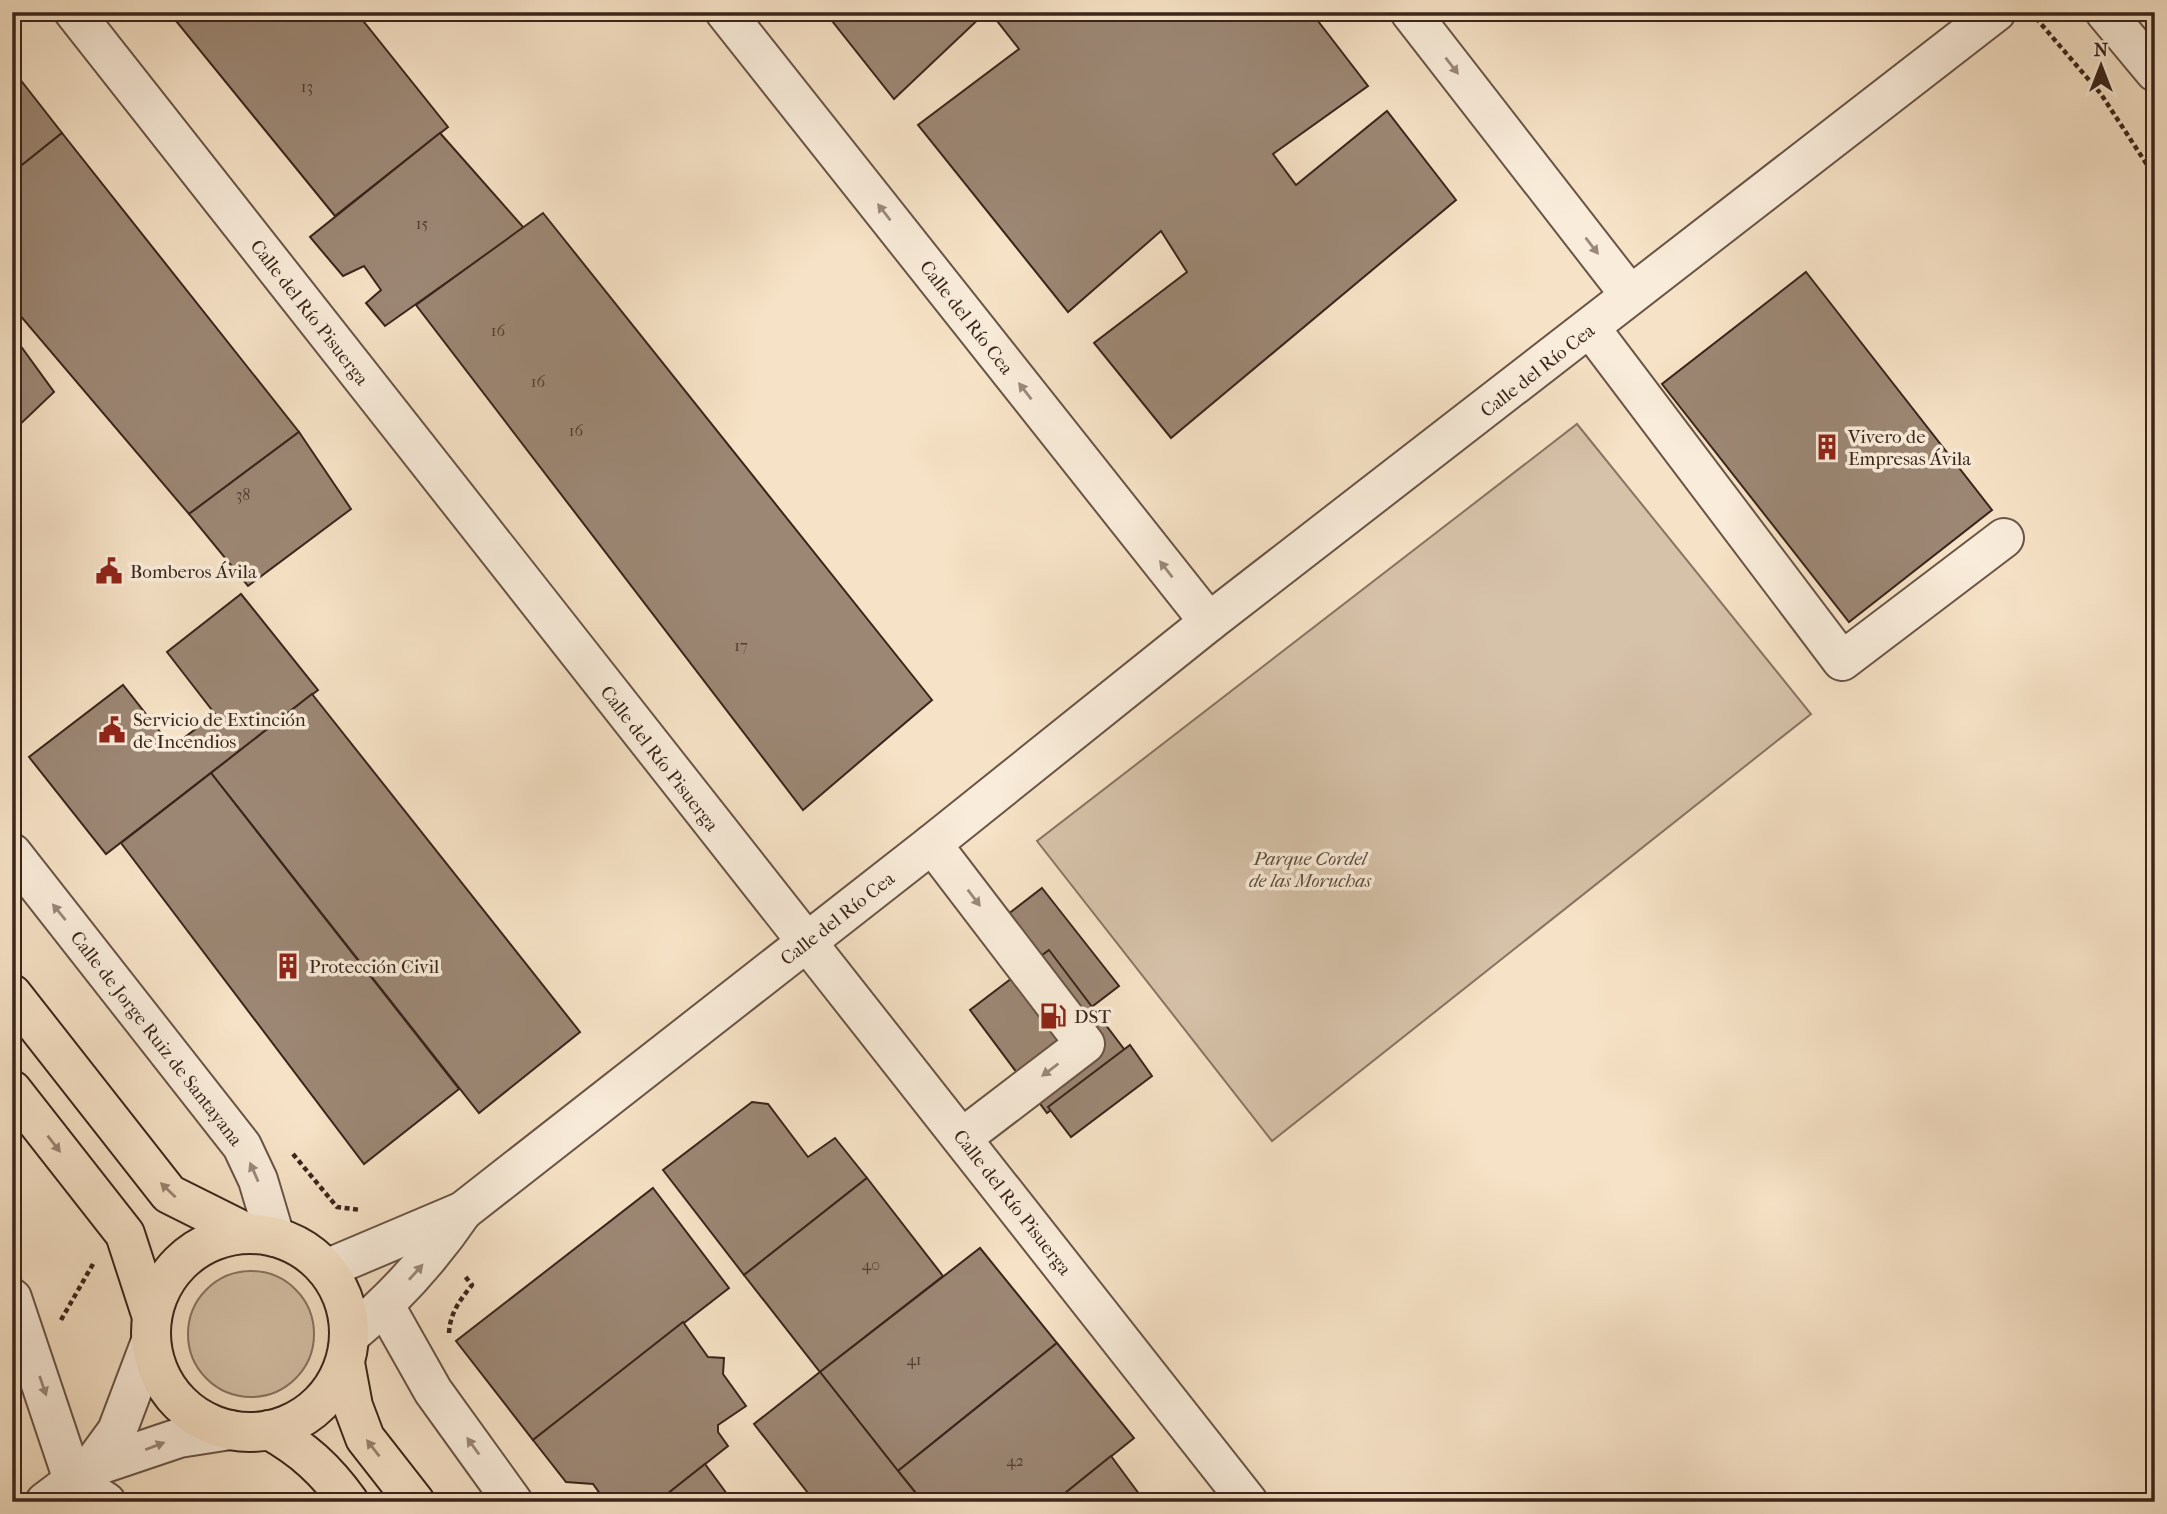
<svg xmlns="http://www.w3.org/2000/svg" width="2167" height="1514" font-family="'IM FELL French Canon',serif">
<rect width="100%" height="100%" fill="#f6e2c6"/>
<filter id="stains"><feTurbulence type="fractalNoise" baseFrequency=".00286" numOctaves="4"/><feColorMatrix values="0 0 0 0 .2 0 0 0 0 .09 0 0 0 0 .02 0 0 0 .5 -.17"/></filter>
<radialGradient id="worn" r=".72"><stop offset=".6" stop-color="#630" stop-opacity="0"/><stop offset="1" stop-color="#630" stop-opacity=".3"/></radialGradient>
<g fill="#d6c2a9" stroke="#887462" stroke-width="2">
<polygon points="1577,424 1811,714 1272,1141 1037,841"/>
<circle cx="251" cy="1334" r="63"/>
</g>
<g fill="#9c8774" stroke="#3a251b" stroke-width="2">
<polygon points="188,12 356,12 448,127 335,216 176,21"/>
<polygon points="825,12 986,12 894,99"/>
<polygon points="990,12 1311,12 1368,86 1273,154 1296,185 1387,111 1456,200 1171,438 1094,343 1187,272 1161,231 1068,312 918,125 1019,49"/>
<polygon points="12,69 62,133 12,173"/>
<polygon points="62,133 299,432 189,514 12,306 12,173"/>
<polygon points="440,133 524,228 385,326 366,303 381,290 364,266 343,276 310,237"/>
<polygon points="543,213 932,700 803,810 416,305"/>
<polygon points="1806,272 1992,510 1849,622 1662,384"/>
<polygon points="12,334 54,392 12,432"/>
<polygon points="299,432 351,509 248,586 189,514"/>
<polygon points="241,594 318,690 106,854 29,757 123,685 172,747 215,714 167,652"/>
<polygon points="312,694 580,1032 479,1113 211,773"/>
<polygon points="211,773 459,1089 364,1164 121,843"/>
<polygon points="1042,888 1119,986 1085,1012 1007,915"/>
<polygon points="1049,950 1127,1053 1047,1113 970,1010"/>
<polygon points="1130,1045 1152,1076 1071,1137 1048,1107"/>
<polygon points="752,1102 768,1104 808,1157 835,1138 867,1178 744,1275 663,1170"/>
<polygon points="867,1178 943,1276 820,1372 744,1275"/>
<polygon points="653,1188 729,1288 533,1440 456,1341"/>
<polygon points="980,1248 1057,1343 898,1471 820,1372"/>
<polygon points="683,1322 708,1357 724,1358 723,1374 746,1406 718,1425 718,1432 728,1446 657,1502 606,1502 593,1484 566,1482 533,1440"/>
<polygon points="1057,1343 1134,1438 1054,1502 923,1502 898,1471"/>
<polygon points="820,1372 898,1471 923,1502 815,1502 754,1424"/>
<polygon points="1111,1456 1145,1502 1054,1502"/>
<polygon points="705,1464 727,1494 717,1502 657,1502"/>
</g>
<g fill="none" stroke-linecap="round" stroke-linejoin="round">
<g stroke="#695446" stroke-width="42">
<g id="minor">
<polyline points="74,12 1248,1502"/>
<polyline points="725,12 1209,622"/>
<polyline points="1410,12 1630,295"/>
<polyline points="2105,12 2155,72"/>
<polyline points="1591,329 1842,661 2004,538"/>
<polyline points="932,844 1085,1044 962,1138"/>
<polyline points="12,853 242,1146 258,1180 275,1237"/>
<polyline points="326,1269 463,1211 932,844 1209,622 1996,12"/>
<polyline points="12,1298 73,1480 106,1502"/>
<polyline points="385,1306 433,1391 513,1502"/>
<path d="M349 1336C394 1299 431 1258 463 1211"/>
<polyline points="90,1468 117,1431 151,1341"/>
<polyline points="45,1502 90,1468 179,1438 230,1430"/>
</g>
</g>
<g stroke="#3a251b" stroke-width="42">
<g id="highway">
<polyline points="12,994 169,1194 249,1234"/>
<polyline points="12,1090 125,1234 152,1317"/>
<circle cx="250" cy="1333" r="99"/>
<polyline points="345,1363 353,1406 365,1438 415,1502"/>
<path d="M269 1430C303 1449 326 1470 349 1502"/>
</g>
</g>
<g stroke="#3a251b" stroke-width="4.5" stroke-dasharray="5 3.5" stroke-linecap="butt">
<polyline points="2036,18 2101,94 2155,177"/>
<polyline points="293,1154 337,1207 361,1210"/>
<polyline points="61,1320 93,1264"/>
<path d="M449 1333C450 1313 460 1300 472 1285L464 1275"/>
</g>
<use href="#minor" stroke="#f9ecda" stroke-width="38"/>
<use href="#highway" stroke="#f6e2c6" stroke-width="38"/>
</g>
<defs><path id="oneway-solid" d="M-6-.8H1V-3.2L6.5 0L1 3.2V.8H-6Z" transform="scale(1.75)"/></defs>
<g fill="#9a887a">
<use href="#oneway-solid" transform="translate(1452 66) rotate(52)"/>
<use href="#oneway-solid" transform="translate(884 212) rotate(-128)"/>
<use href="#oneway-solid" transform="translate(1592 246) rotate(52)"/>
<use href="#oneway-solid" transform="translate(1025 391) rotate(-128)"/>
<use href="#oneway-solid" transform="translate(1166 569) rotate(-128)"/>
<use href="#oneway-solid" transform="translate(974 898) rotate(53)"/>
<use href="#oneway-solid" transform="translate(59 912) rotate(-129)"/>
<use href="#oneway-solid" transform="translate(1050 1070) rotate(143)"/>
<use href="#oneway-solid" transform="translate(254 1172) rotate(-114)"/>
<use href="#oneway-solid" transform="translate(416 1272) rotate(-48)"/>
<use href="#oneway-solid" transform="translate(43 1386) rotate(71)"/>
<use href="#oneway-solid" transform="translate(155 1446) rotate(-21)"/>
<use href="#oneway-solid" transform="translate(473 1446) rotate(-126)"/>
</g>
<g fill="#988470">
<use href="#oneway-solid" transform="translate(54 1144) rotate(52)"/>
<use href="#oneway-solid" transform="translate(168 1190) rotate(-136)"/>
<use href="#oneway-solid" transform="translate(373 1448) rotate(-128)"/>
</g>
<defs>
<g id="building-bare" transform="scale(2.1)"><path d="M-4-6H4V6H1V3H-1V6H-4ZM-2.5-4.3h1.7v1.8h-1.7ZM.8-4.3h1.7v1.8H.8ZM-2.5-1h1.7V.8h-1.7ZM.8-1h1.7V.8H.8Z" fill="#8f2418" stroke="#f9ecda" stroke-width="2.5" paint-order="stroke"/></g>
<g id="civic-bare" transform="scale(2.1)"><path d="M-.6-6.5H3V-4.5H.6V-3L4-1V1h2V6H-6V1h2V-1L-.6-3ZM-1.2 2.5V6h2.4V2.5Z" fill="#8f2418" stroke="#f9ecda" stroke-width="2.5" paint-order="stroke"/></g>
<g id="fuel-bare" transform="scale(2.1)"><path d="M-5.5-6h7V0h2V4h1.3V-2.5L3-4.5l.8-.8L6-3V5H2.5V1h-1V6h-7ZM-4.2-4.7v3.2H.2V-4.7Z" fill="#8f2418" stroke="#f9ecda" stroke-width="2.5" paint-order="stroke"/></g>
</defs>
<g fill-rule="evenodd">
<use href="#building-bare" x="1827" y="447"/>
<use href="#civic-bare" x="109" y="571"/>
<use href="#civic-bare" x="112" y="730"/>
<use href="#building-bare" x="288" y="966"/>
<use href="#fuel-bare" x="1053" y="1016"/>
</g>
<g text-anchor="middle" stroke-width="7" stroke-linejoin="round" paint-order="stroke">
<g font-size="16" fill="#523e31">
<text x="307" y="92">13</text>
<text x="422" y="229">15</text>
<text x="498" y="336">16</text>
<text x="538" y="387">16</text>
<text x="576" y="436">16</text>
<text x="243" y="500">38</text>
<text x="741" y="651">17</text>
<text x="871" y="1270">40</text>
<text x="914" y="1365">41</text>
<text x="1015" y="1466">42</text>
</g>
<g font-size="19" fill="#3a251b" stroke="#f9ecda">
<text transform="translate(310 312) rotate(52)" y="7">Calle del Río Pisuerga</text>
<text transform="translate(967 317) rotate(52)" y="7">Calle del Río Cea</text>
<text transform="translate(1537 370) rotate(-38)" y="7">Calle del Río Cea</text>
<text transform="translate(660 758) rotate(52)" y="7">Calle del Río Pisuerga</text>
<text transform="translate(837 918) rotate(-38)" y="7">Calle del Río Cea</text>
<text transform="translate(157 1038) rotate(52)" y="7">Calle de Jorge Ruiz de Santayana</text>
<text transform="translate(1013 1202) rotate(52)" y="7">Calle del Río Pisuerga</text>
</g>
<g font-size="19" fill="#3a251b" stroke="#f9ecda" text-anchor="start">
<text x="1848" y="443">Vivero de<tspan x="1848" dy="22">Empresas Ávila</tspan></text>
<text x="130" y="578">Bomberos Ávila</text>
<text x="133" y="726">Servicio de Extinción<tspan x="133" dy="22">de Incendios</tspan></text>
<text x="309" y="973">Protección Civil</text>
<text x="1074" y="1023">DST</text>
</g>
<g font-size="19" font-style="italic" fill="#614c3e" stroke="#f9ecda">
<text x="1310" y="865">Parque Cordel<tspan x="1310" dy="22">de las Moruchas</tspan></text>
</g>
</g>
<rect width="2167" height="1514" fill="none" stroke="#f6e2c6" stroke-width="42"/>
<rect x="14" y="14" width="2139" height="1486" fill="none" stroke="#3a251b" stroke-width="3.5"/>
<rect x="21" y="21" width="2125" height="1472" fill="none" stroke="#3a251b" stroke-width="2"/>
<g transform="translate(2101 66)" stroke="#f9ecda" stroke-width="5" paint-order="stroke">
<path d="M0-5L12 26L0 18L-12 26Z" fill="#3a251b"/>
<text y="-10" font-size="19" font-weight="bold" text-anchor="middle" fill="#3a251b">N</text>
</g>
<rect width="100%" height="100%" filter="url(#stains)"/>
<rect width="100%" height="100%" fill="url(#worn)"/>
</svg>
